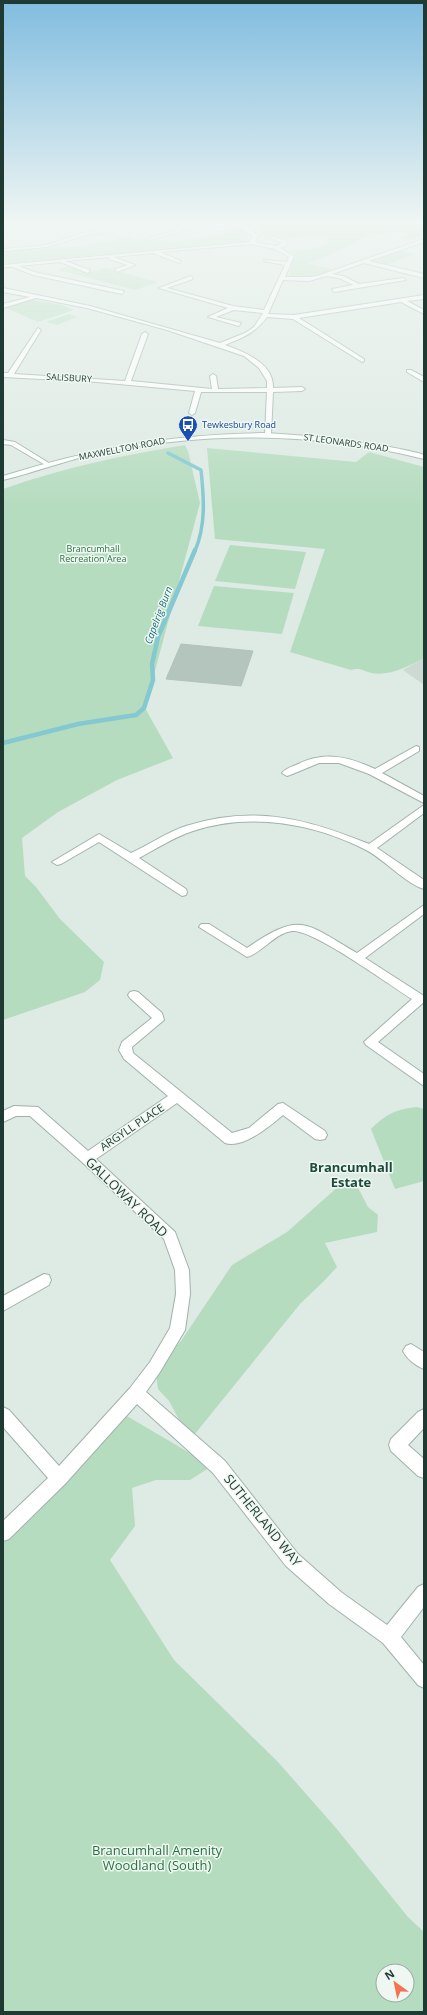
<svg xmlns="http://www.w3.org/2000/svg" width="427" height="2015" font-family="'Open Sans',sans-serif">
<rect width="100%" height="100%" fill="#deeae4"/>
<polygon fill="#cddad3" points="424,658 424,685 403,670"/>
<g fill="#b6dcbf" fill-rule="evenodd">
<polygon points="257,224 424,224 424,235 410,239 401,238 410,234 405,231 369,235 323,258 308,263 333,270 308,277 289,276 294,254 290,250 299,251 327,246 329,235 267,240"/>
<polygon points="232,229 242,229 251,233 245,242 3,264 3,251 44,248 81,247 127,237 136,240 153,239 172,242 228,234"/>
<polygon points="400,251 415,254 386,265 376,260"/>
<polygon points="67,267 87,273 105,268 158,282 135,290 58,270"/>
<polygon points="31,300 62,305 74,310 38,322 6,308"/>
<polygon points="69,314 77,317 57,325 46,322"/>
<path d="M185 445 188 451 200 503 145 708 173 758 117 780 58 812 22 838 25 876 36 887 60 919 104 962 100 980 85 992 3 1020V489C62 468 123 455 185 445Z"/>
<path d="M207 448 356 462 369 452 424 467V658C411 665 388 677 372 673 363 671 361 667 351 670L290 652 325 549 215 539Z"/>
<polygon points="230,545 306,552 295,589 215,581"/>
<polygon points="214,586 294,593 282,634 198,626"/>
<path d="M417 1107 424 1109V1181L395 1189 371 1129C386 1114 396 1109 417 1107Z"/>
<polygon points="356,1184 368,1207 378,1215 377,1232 325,1243 337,1267 324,1281 300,1304 190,1440 169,1401 158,1389 155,1367 181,1341 232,1265 287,1232 340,1185"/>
<path d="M120 1412 212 1466 190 1480H156L132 1488 135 1526 110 1560 174 1660 278 1762 336 1828 408 1917 424 1932V2012H3V1532ZM383 1971H407V1995H383Z"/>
</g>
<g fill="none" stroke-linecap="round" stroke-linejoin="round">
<path stroke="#84c9d1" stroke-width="3.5" d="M168 453 201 470C204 498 206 525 195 551"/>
<polyline stroke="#84c9d1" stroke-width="4.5" points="3,743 78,724 136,715 144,708 153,680 152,664 158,637 195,550"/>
</g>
<polygon fill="#b4c5bd" stroke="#b1c4bb" points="181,644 253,651 241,686 166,679"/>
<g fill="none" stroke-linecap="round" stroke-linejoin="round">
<g stroke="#a1b2ab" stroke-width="2">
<g id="street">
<polygon points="16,224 22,224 3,229 3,227"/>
<path d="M205 224C224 223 244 221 258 236L255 242 276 246 282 243 270 238V236L287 241 286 246 280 248 294 256 285 277H309L317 276 424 239V242L369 261 424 274V278L364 263 332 274 343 276 359 284 403 278 406 280 334 292 332 289 353 285 339 278 327 276 309 281 283 280 268 314 294 315 424 295V299L407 301 424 310V314L401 302 299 318 364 359V361L362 362 293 319 267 317C254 334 244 337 225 345 244 352 274 363 273 388L302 387 305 389 302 391 273 392 271 434 268 436 265 434 267 392H201L195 413 192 415 189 413 195 391 97 382 3 377V373H8L38 328 41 330 14 374 125 381 142 334 145 332 148 334 131 381 212 389 210 376 213 374 216 376 218 389 267 388V381L259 368 244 356 167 330 87 308 36 298 3 308V304L30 297 3 292V288L90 306 220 343 245 333 254 327 263 313 234 310 216 317 241 323 239 326 208 317 228 308 159 288 191 276 193 279 167 288 233 306 264 310 285 265 264 261 266 260 287 262 289 257 275 249 252 244 160 252 181 261 179 263 153 253 113 257 135 265 117 272 115 269 128 265 109 259V257L65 261 90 270 88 273 60 262 19 266 34 272 124 291 122 294 33 275 13 267H3V265L250 242 253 236C228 214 178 232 149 240L147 239 171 231Z"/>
<polygon points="86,229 90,232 104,234 89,234 47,247 3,251 3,249 47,245 86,232 84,230"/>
<polygon points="407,370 411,370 424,377 424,382 407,372"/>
<polygon points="3,440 15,442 52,465 47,466 11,445 3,444"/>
<path d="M416 746 419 747V751L382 773 424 796V803L369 774 339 763H319L290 775 287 776 282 773C285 769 291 767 296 765 324 751 347 756 375 769Z"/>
<path d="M424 805V813L377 848 424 880V889C406 884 384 859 366 850 314 823 249 812 193 831 174 837 156 849 139 858L186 889 187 892 186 895 182 896 99 842 61 864 57 865 52 862 99 834 131 853C149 845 167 832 186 826 254 805 305 818 369 844Z"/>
<path d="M424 905V914L365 958 424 996V1002L378 1042 424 1074V1086L366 1045 364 1042 412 999C391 986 312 928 292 931 275 933 263 952 247 957L199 927 201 924H209L247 948C301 911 304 922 357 953Z"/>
<path d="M134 991 138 992 162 1013 164 1020 132 1047 133 1053 232 1133 249 1128 278 1104 283 1103 325 1131 327 1135 325 1139 320 1140 315 1139 283 1115C270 1126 243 1149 225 1143L177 1103 96 1159 175 1232 189 1270 190 1294 185 1330 160 1372 146 1392 225 1461 298 1554 341 1592 387 1625 418 1587 424 1584V1607L401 1637 424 1665V1688L418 1685 383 1643 329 1604 286 1566 213 1473 137 1404 65 1484 9 1539 3 1541V1521L48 1478 3 1427V1407L9 1410 59 1466 130 1388 150 1362 170 1328 176 1294 175 1270 164 1239 82 1162 30 1116H16L3 1122V1111L14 1106 38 1107 88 1151 168 1096 124 1059 119 1050 122 1042 152 1018 130 998 128 995 130 992Z"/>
<polygon points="44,1274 49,1275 51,1280 49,1285 3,1311 3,1296"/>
<path d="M411 1344 424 1352V1369C416 1366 407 1359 403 1351L406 1346Z"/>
<polygon points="424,1409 424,1428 408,1445 424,1459 424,1478 418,1476 391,1451 389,1445 391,1439 418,1412"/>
</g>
</g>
<g stroke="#9db6ac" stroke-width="2">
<path id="secondary" d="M266 433C317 436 368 441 418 453L424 455V459C315 431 200 431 91 455 61 462 32 473 3 480V476C93 448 172 434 266 433Z"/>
</g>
<use href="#street" fill="#fff" fill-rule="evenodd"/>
<use href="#secondary" fill="#fff" fill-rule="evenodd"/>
</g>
<linearGradient id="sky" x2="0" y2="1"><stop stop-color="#80bcdf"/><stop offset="0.44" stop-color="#f0f6f3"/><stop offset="1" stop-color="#f0f6f3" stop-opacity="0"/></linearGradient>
<rect width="427" height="506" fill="url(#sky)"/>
<defs>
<g id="bus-pin" transform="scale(1)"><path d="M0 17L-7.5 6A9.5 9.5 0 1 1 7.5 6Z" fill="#1a4fb4" stroke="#eff7f2"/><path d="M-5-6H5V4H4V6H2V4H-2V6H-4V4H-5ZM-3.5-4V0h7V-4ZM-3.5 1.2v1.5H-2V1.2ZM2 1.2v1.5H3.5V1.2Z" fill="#fff"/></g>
</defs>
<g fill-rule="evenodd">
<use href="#bus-pin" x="188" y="425"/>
</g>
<g text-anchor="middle" stroke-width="3" stroke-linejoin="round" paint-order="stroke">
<g font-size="9" fill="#1f3a32" stroke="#eff7f2">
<text transform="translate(69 378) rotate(3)" y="3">SALISBURY</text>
<text transform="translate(346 443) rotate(8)" y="3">ST LEONARDS ROAD</text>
<text transform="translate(122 449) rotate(-11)" y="3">MAXWELLTON ROAD</text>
</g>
<g font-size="9" fill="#164399" stroke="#eff7f2" text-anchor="start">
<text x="202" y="428">Tewkesbury Road</text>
</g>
<g font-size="9" fill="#297142" stroke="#eff7f2">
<text x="93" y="552">Brancumhall<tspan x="93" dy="10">Recreation Area</tspan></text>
</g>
<g font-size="10" font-style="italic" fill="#196b76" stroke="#eff7f2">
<text transform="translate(158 615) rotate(-69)" y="4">Capelrig Burn</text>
</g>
<g font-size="11" fill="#1f3a32" stroke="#eff7f2">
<text transform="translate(132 1127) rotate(-34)" y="4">ARGYLL PLACE</text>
</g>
<g font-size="13" font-weight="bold" fill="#1b4c3e" stroke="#eff7f2">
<text x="351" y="1172">Brancumhall<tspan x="351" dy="15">Estate</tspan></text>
</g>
<g font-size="13" fill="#1f3a32" stroke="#eff7f2">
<text transform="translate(127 1197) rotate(44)" y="5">GALLOWAY ROAD</text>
<text transform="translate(263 1520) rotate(51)" y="5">SUTHERLAND WAY</text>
</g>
<g font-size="13" fill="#297142" stroke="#eff7f2">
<text x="157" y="1855">Brancumhall Amenity<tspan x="157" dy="15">Woodland (South)</tspan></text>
</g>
</g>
<rect width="427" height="2015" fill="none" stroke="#1f3a32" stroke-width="8"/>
<g transform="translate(395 1983) rotate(327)"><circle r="19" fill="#eff7f2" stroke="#9caba5"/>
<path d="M0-3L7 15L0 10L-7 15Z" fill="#f47352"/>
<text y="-6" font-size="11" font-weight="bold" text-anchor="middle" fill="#1f3a32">N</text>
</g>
</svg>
